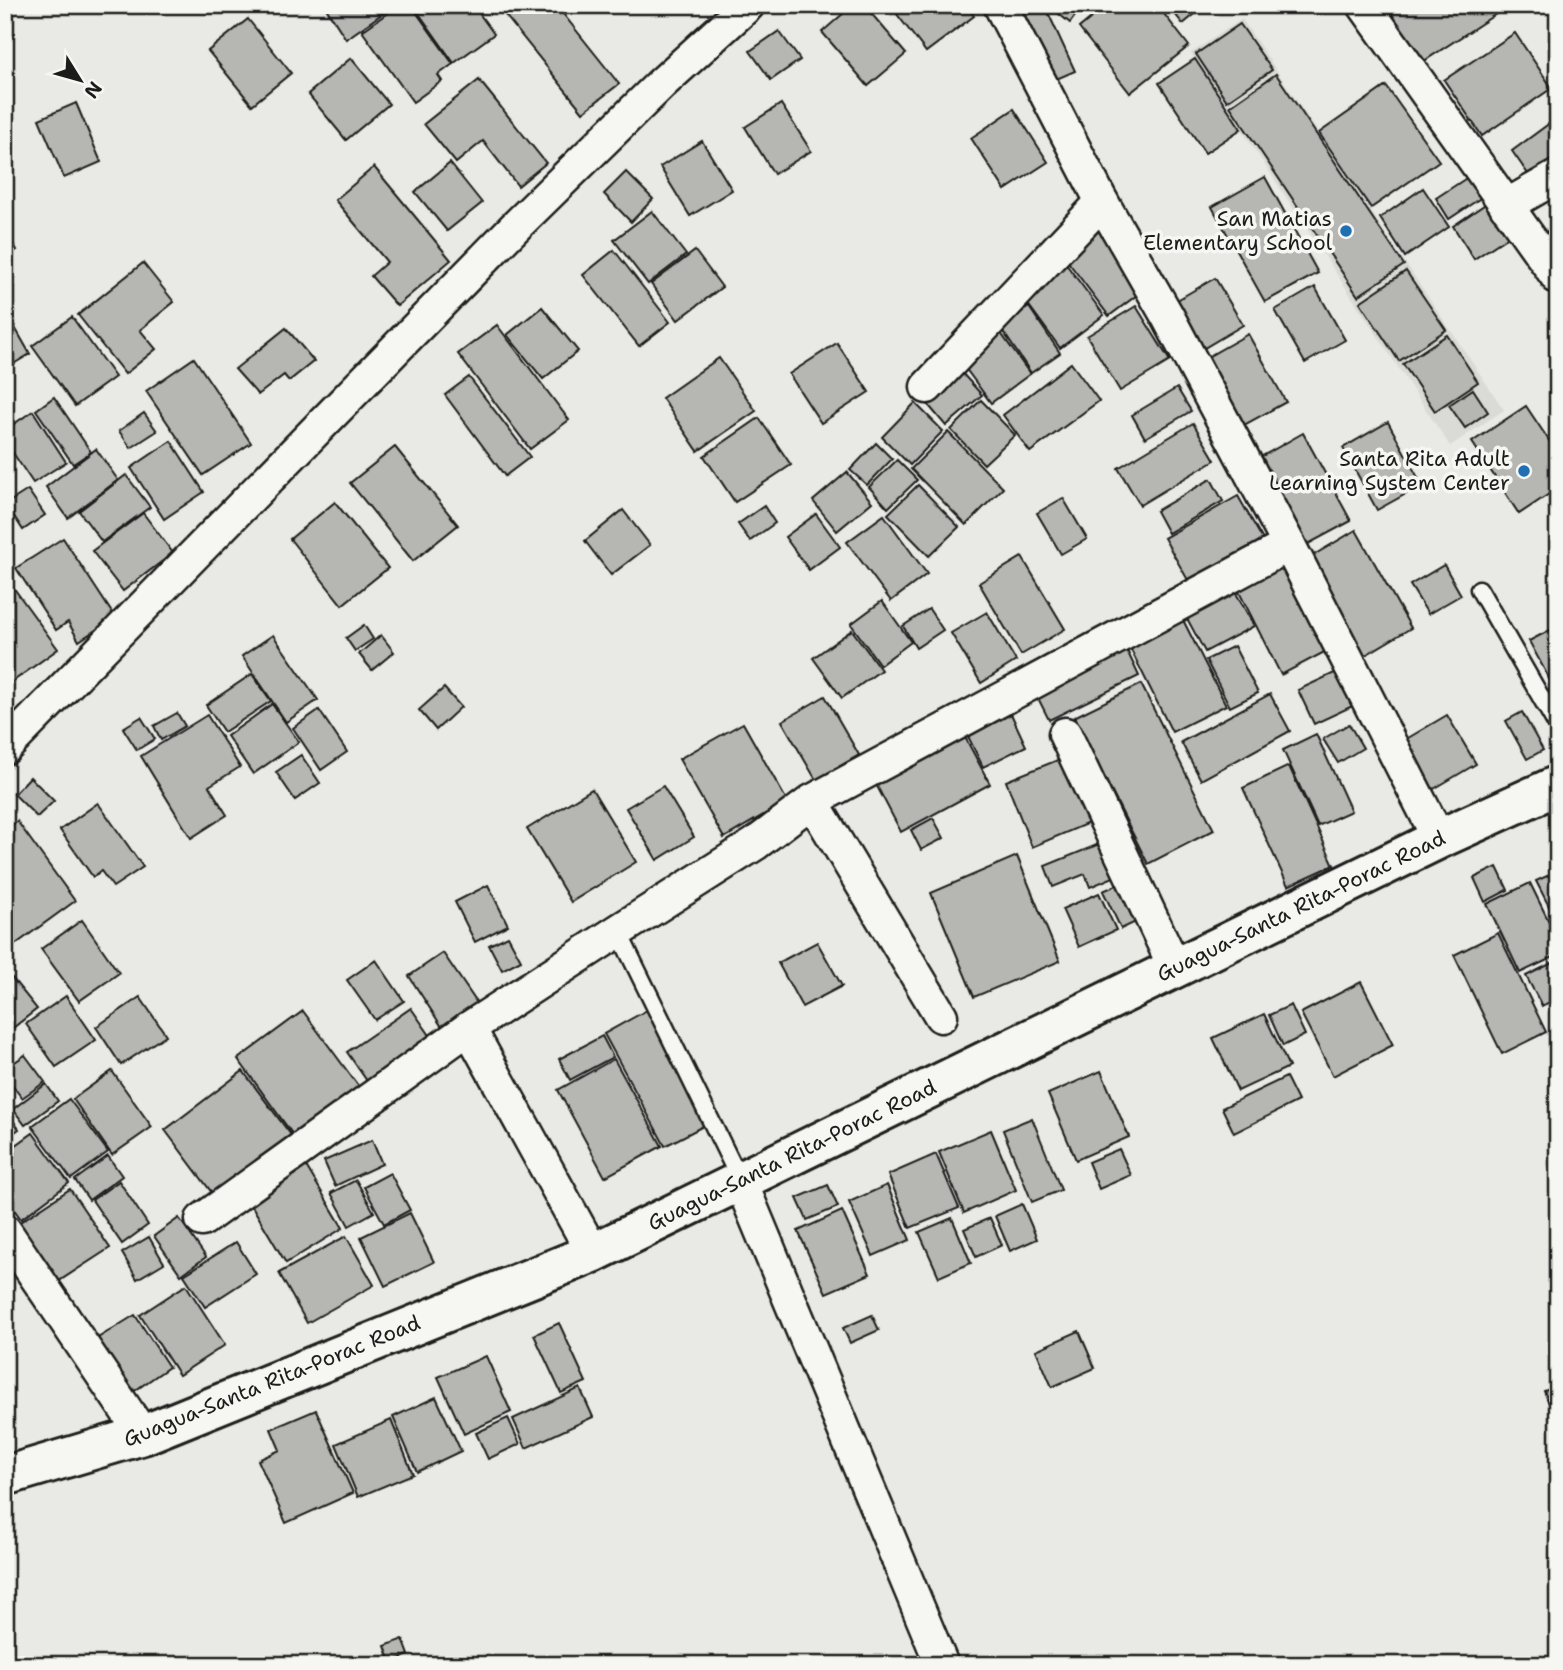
<svg xmlns="http://www.w3.org/2000/svg" width="1563" height="1670" font-family="'Shantell Sans',sans-serif">
<rect width="100%" height="100%" fill="#e9e9e5"/>
<filter id="ink" filterUnits="userSpaceOnUse"><feTurbulence type="fractalNoise" baseFrequency=".0143" numOctaves="2"/><feDisplacementMap in="SourceGraphic" scale="14" xChannelSelector="R" yChannelSelector="G"/><feConvolveMatrix kernelMatrix="1 2 1 2 8 2 1 2 1" color-interpolation-filters="sRGB"/></filter>
<g filter="url(#ink)">
<polygon fill="#dadad6" points="1242,19 1504,410 1450,446 1191,53"/>
<g fill="#b6b6b3" stroke="#1c1c1c" stroke-width="2">
<polygon points="324,5 381,5 386,11 346,39"/>
<polygon points="399,5 411,5 453,64 438,75 442,81 413,102 362,31"/>
<polygon points="413,5 473,5 494,34 454,63"/>
<polygon points="497,5 556,5 619,84 583,112"/>
<polygon points="853,5 864,5 906,54 868,86 822,32"/>
<polygon points="890,5 966,5 974,16 926,52"/>
<polygon points="1048,5 1081,5 1082,6 1070,23"/>
<polygon points="1107,5 1157,5 1189,46 1130,93 1079,28"/>
<polygon points="1168,5 1206,5 1183,24"/>
<polygon points="1398,5 1494,5 1499,12 1421,63 1389,11"/>
<polygon points="1045,6 1075,71 1045,84 1015,20"/>
<polygon points="248,19 291,73 252,105 208,51"/>
<polygon points="1240,24 1272,70 1227,101 1196,54"/>
<polygon points="779,31 800,60 771,80 750,51"/>
<polygon points="1515,33 1552,88 1482,136 1444,80"/>
<polygon points="351,58 389,104 346,140 308,94"/>
<polygon points="1195,59 1241,129 1205,153 1159,83"/>
<polygon points="1276,74 1404,265 1358,296 1230,106"/>
<polygon points="479,80 546,163 518,186 483,141 456,163 424,124"/>
<polygon points="1386,86 1439,161 1371,208 1319,133"/>
<polygon points="76,103 101,162 64,178 39,119"/>
<polygon points="781,104 811,151 774,174 745,127"/>
<polygon points="1014,109 1048,162 1005,190 971,138"/>
<polygon points="1558,117 1558,168 1535,184 1512,151"/>
<polygon points="702,141 732,190 690,216 660,167"/>
<polygon points="450,163 482,203 447,231 415,192"/>
<polygon points="374,167 451,260 397,306 371,276 387,262 335,200"/>
<polygon points="626,172 653,199 631,222 604,194"/>
<polygon points="1265,177 1318,273 1265,302 1212,207"/>
<polygon points="1468,177 1482,197 1449,219 1436,198"/>
<polygon points="1423,188 1449,227 1405,257 1380,218"/>
<polygon points="1490,201 1512,234 1474,259 1453,226"/>
<polygon points="652,211 686,255 648,284 614,240"/>
<polygon points="1100,228 1145,289 1109,316 1063,255"/>
<polygon points="5,232 17,250 5,258"/>
<polygon points="614,250 670,322 639,346 583,275"/>
<polygon points="695,251 722,287 678,320 651,284"/>
<polygon points="143,263 174,302 140,330 156,349 125,374 78,315"/>
<polygon points="1066,264 1104,315 1060,348 1022,296"/>
<polygon points="1406,271 1446,330 1399,361 1360,302"/>
<polygon points="1215,278 1243,325 1199,351 1172,303"/>
<polygon points="1315,287 1345,340 1305,363 1275,310"/>
<polygon points="1136,306 1170,361 1120,391 1087,336"/>
<polygon points="542,307 578,351 543,379 507,335"/>
<polygon points="1029,307 1060,353 1031,373 1000,327"/>
<polygon points="5,310 30,354 5,369"/>
<polygon points="72,317 115,377 75,406 32,346"/>
<polygon points="497,325 569,420 530,449 458,354"/>
<polygon points="286,328 314,361 289,381 284,375 258,395 235,369"/>
<polygon points="1000,332 1030,374 991,403 960,361"/>
<polygon points="1248,334 1286,402 1235,430 1197,363"/>
<polygon points="1447,335 1478,382 1435,411 1403,364"/>
<polygon points="837,343 869,392 821,423 789,374"/>
<polygon points="194,358 251,443 203,475 146,391"/>
<polygon points="719,358 756,411 698,451 662,398"/>
<polygon points="1071,363 1099,401 1030,452 1003,415"/>
<polygon points="960,371 982,395 946,426 925,401"/>
<polygon points="469,377 530,457 505,476 445,395"/>
<polygon points="1177,388 1191,411 1145,438 1132,415"/>
<polygon points="1473,389 1488,412 1465,428 1449,405"/>
<polygon points="54,397 91,452 73,464 36,410"/>
<polygon points="981,400 1015,435 984,464 951,430"/>
<polygon points="915,403 943,431 910,465 882,437"/>
<polygon points="1526,406 1558,454 1558,488 1519,514 1472,442"/>
<polygon points="33,411 66,462 33,483 5,441 5,430"/>
<polygon points="144,413 157,431 131,448 119,431"/>
<polygon points="759,418 791,465 735,502 704,456"/>
<polygon points="1388,422 1422,485 1377,510 1343,448"/>
<polygon points="1193,423 1215,460 1140,505 1118,468"/>
<polygon points="948,432 1003,488 966,525 911,469"/>
<polygon points="1303,433 1351,521 1299,549 1252,462"/>
<polygon points="171,441 204,492 164,519 131,468"/>
<polygon points="876,443 892,459 867,485 850,470"/>
<polygon points="395,447 458,525 413,561 350,483"/>
<polygon points="96,449 118,480 68,518 46,487"/>
<polygon points="897,460 917,480 888,508 869,487"/>
<polygon points="847,472 872,502 837,531 813,501"/>
<polygon points="126,475 150,507 102,542 79,511"/>
<polygon points="1211,479 1223,501 1168,533 1156,511"/>
<polygon points="918,485 959,527 929,556 888,514"/>
<polygon points="28,490 45,515 23,530 6,504"/>
<polygon points="1238,496 1267,547 1193,589 1164,538"/>
<polygon points="1063,498 1087,539 1061,554 1037,513"/>
<polygon points="335,502 388,568 342,605 290,539"/>
<polygon points="764,506 775,523 750,541 738,524"/>
<polygon points="623,510 650,545 611,575 585,541"/>
<polygon points="143,513 173,553 123,591 92,551"/>
<polygon points="816,514 840,547 809,570 785,537"/>
<polygon points="884,515 927,574 891,601 847,542"/>
<polygon points="1356,530 1411,628 1362,657 1307,559"/>
<polygon points="63,538 120,625 103,637 97,629 79,641 68,622 56,630 16,568"/>
<polygon points="1285,556 1332,648 1281,675 1234,582"/>
<polygon points="1022,557 1065,629 1021,655 979,583"/>
<polygon points="1444,565 1461,595 1428,614 1410,585"/>
<polygon points="5,576 58,649 5,687"/>
<polygon points="1231,584 1254,626 1205,652 1183,611"/>
<polygon points="882,601 911,642 880,665 851,624"/>
<polygon points="929,609 943,630 916,648 903,626"/>
<polygon points="987,612 1016,661 981,683 951,633"/>
<polygon points="1179,612 1226,705 1172,732 1126,640"/>
<polygon points="364,625 373,639 355,651 346,638"/>
<polygon points="1558,626 1558,695 1529,641"/>
<polygon points="852,630 881,670 842,698 813,658"/>
<polygon points="273,635 318,700 286,722 242,656"/>
<polygon points="381,635 394,652 372,670 359,654"/>
<polygon points="1122,640 1139,676 1049,720 1031,684"/>
<polygon points="1234,646 1258,693 1230,707 1206,660"/>
<polygon points="1343,669 1359,703 1314,724 1298,690"/>
<polygon points="252,674 271,701 224,732 206,705"/>
<polygon points="1141,684 1214,830 1148,864 1074,717"/>
<polygon points="444,688 461,707 436,730 419,710"/>
<polygon points="1270,694 1290,731 1201,780 1181,742"/>
<polygon points="825,696 859,755 816,780 782,721"/>
<polygon points="1006,703 1026,746 983,767 962,724"/>
<polygon points="272,704 299,742 253,774 227,736"/>
<polygon points="319,710 347,752 321,770 293,728"/>
<polygon points="1522,712 1543,750 1527,759 1506,721"/>
<polygon points="177,713 185,726 161,740 154,726"/>
<polygon points="207,715 240,767 209,786 227,815 191,838 141,756"/>
<polygon points="1447,715 1476,764 1432,790 1403,741"/>
<polygon points="141,717 155,739 137,750 123,728"/>
<polygon points="743,723 787,801 724,838 679,759"/>
<polygon points="958,724 990,784 901,832 869,771"/>
<polygon points="1349,724 1363,748 1338,763 1323,739"/>
<polygon points="1316,734 1351,811 1318,826 1283,750"/>
<polygon points="301,755 320,783 295,800 276,772"/>
<polygon points="1065,757 1091,822 1032,847 1006,781"/>
<polygon points="1289,766 1334,865 1288,886 1243,788"/>
<polygon points="30,777 54,801 37,817 14,794"/>
<polygon points="663,786 694,837 657,860 626,808"/>
<polygon points="592,789 636,862 571,902 527,829"/>
<polygon points="98,803 143,867 113,887 101,871 93,877 60,830"/>
<polygon points="933,818 944,838 921,850 911,830"/>
<polygon points="17,821 75,901 5,952 5,830"/>
<polygon points="1109,840 1123,873 1090,887 1085,874 1053,887 1045,866"/>
<polygon points="1017,856 1060,961 974,997 931,893"/>
<polygon points="1497,867 1508,890 1485,902 1474,878"/>
<polygon points="1558,871 1558,924 1536,881"/>
<polygon points="1121,883 1138,921 1121,929 1103,891"/>
<polygon points="1530,883 1558,940 1558,955 1520,973 1487,904"/>
<polygon points="488,885 508,925 475,942 455,902"/>
<polygon points="1099,893 1116,930 1079,947 1062,909"/>
<polygon points="82,920 119,973 79,1001 41,949"/>
<polygon points="1498,933 1546,1032 1502,1054 1454,955"/>
<polygon points="508,936 521,960 502,970 489,945"/>
<polygon points="817,942 842,986 802,1007 778,963"/>
<polygon points="443,953 477,1003 442,1027 409,976"/>
<polygon points="376,960 404,1001 375,1020 347,980"/>
<polygon points="1558,960 1558,998 1542,1006 1526,976"/>
<polygon points="12,978 37,1009 9,1031 5,1026 5,984"/>
<polygon points="1361,982 1393,1045 1333,1076 1301,1013"/>
<polygon points="66,996 96,1040 56,1067 26,1024"/>
<polygon points="140,997 166,1035 121,1065 96,1027"/>
<polygon points="1291,1005 1305,1035 1283,1046 1269,1015"/>
<polygon points="411,1008 438,1047 374,1091 347,1052"/>
<polygon points="647,1010 709,1123 665,1146 604,1034"/>
<polygon points="303,1011 362,1091 296,1139 238,1059"/>
<polygon points="1264,1014 1289,1067 1238,1091 1213,1038"/>
<polygon points="602,1036 613,1057 570,1080 559,1059"/>
<polygon points="25,1055 45,1082 22,1098 5,1076 5,1069"/>
<polygon points="614,1059 662,1146 605,1177 558,1090"/>
<polygon points="112,1071 152,1127 112,1155 73,1099"/>
<polygon points="243,1071 291,1135 213,1194 165,1130"/>
<polygon points="1101,1071 1129,1137 1076,1160 1048,1094"/>
<polygon points="1286,1077 1298,1101 1234,1133 1222,1108"/>
<polygon points="46,1084 58,1101 25,1125 13,1109"/>
<polygon points="69,1099 108,1152 71,1179 32,1126"/>
<polygon points="5,1109 19,1129 5,1139"/>
<polygon points="1032,1118 1061,1190 1032,1202 1003,1130"/>
<polygon points="991,1130 1016,1190 964,1213 939,1152"/>
<polygon points="33,1133 69,1183 21,1219 5,1197 5,1153"/>
<polygon points="372,1140 382,1164 335,1186 324,1161"/>
<polygon points="1119,1149 1131,1175 1099,1189 1088,1162"/>
<polygon points="936,1154 959,1208 910,1228 888,1175"/>
<polygon points="108,1156 122,1176 89,1200 75,1180"/>
<polygon points="303,1161 343,1228 286,1263 246,1196"/>
<polygon points="390,1173 410,1210 384,1224 364,1187"/>
<polygon points="356,1180 374,1212 349,1226 331,1193"/>
<polygon points="119,1181 148,1225 122,1244 92,1200"/>
<polygon points="828,1185 838,1207 807,1220 797,1198"/>
<polygon points="887,1185 910,1240 873,1256 849,1202"/>
<polygon points="70,1189 110,1248 56,1283 17,1224"/>
<polygon points="1022,1204 1037,1239 1010,1251 995,1216"/>
<polygon points="842,1211 870,1274 826,1293 798,1231"/>
<polygon points="410,1213 434,1262 385,1286 361,1237"/>
<polygon points="179,1218 206,1257 181,1275 154,1236"/>
<polygon points="952,1218 971,1263 939,1277 919,1232"/>
<polygon points="990,1218 1002,1245 976,1257 964,1229"/>
<polygon points="346,1236 374,1285 307,1323 279,1273"/>
<polygon points="149,1237 164,1263 137,1279 122,1253"/>
<polygon points="236,1242 256,1274 205,1307 184,1275"/>
<polygon points="186,1285 225,1345 179,1375 140,1315"/>
<polygon points="135,1315 169,1367 130,1394 93,1341"/>
<polygon points="872,1315 879,1330 850,1343 843,1328"/>
<polygon points="559,1323 586,1382 561,1393 534,1335"/>
<polygon points="1079,1331 1095,1368 1052,1387 1036,1350"/>
<polygon points="486,1356 511,1412 464,1434 438,1377"/>
<polygon points="1558,1386 1558,1425 1544,1391"/>
<polygon points="580,1388 593,1417 526,1448 513,1419"/>
<polygon points="436,1397 461,1451 417,1472 393,1417"/>
<polygon points="316,1410 353,1493 286,1523 258,1460 280,1450 271,1429"/>
<polygon points="508,1418 520,1444 488,1459 476,1433"/>
<polygon points="391,1420 413,1474 358,1497 336,1444"/>
<polygon points="403,1639 409,1655 391,1662 385,1646"/>
</g>
<g fill="none" stroke-linecap="round" stroke-linejoin="round">
<g stroke="#1c1c1c" stroke-width="21">
<g id="lane">
<polyline points="1479,589 1558,727"/>
<polyline points="618,931 740,1180"/>
</g>
</g>
<g stroke="#1c1c1c" stroke-width="37">
<g id="street">
<polyline points="1000,5 1102,202 1168,317 1289,545 1439,839"/>
<polyline points="1364,5 1558,278"/>
<polyline points="1506,206 1558,176"/>
<polyline points="927,387 1102,202"/>
<polyline points="1065,734 1175,968"/>
<polyline points="5,748 515,227 661,84 748,5"/>
<polyline points="812,801 941,1016"/>
<polyline points="469,1028 593,1253"/>
<polyline points="740,1180 942,1665"/>
<polyline points="202,1220 469,1028 618,931 755,844 812,801 1289,545"/>
<polyline points="5,1231 143,1435"/>
</g>
</g>
<g stroke="#1c1c1c" stroke-width="44">
<polyline id="secondary" points="5,1476 143,1435 593,1253 1439,839 1558,785"/>
</g>
<use href="#lane" stroke="#f6f6f2" stroke-width="16"/>
<use href="#street" stroke="#f6f6f2" stroke-width="32"/>
<use href="#secondary" stroke="#f6f6f2" stroke-width="38"/>
</g>
</g>
<g fill="#1f6fb2" stroke="#f6f6f2" stroke-width="2.5">
<circle cx="1346" cy="231" r="7"/>
<circle cx="1524" cy="471" r="7"/>
</g>
<g text-anchor="middle" stroke-width="7" stroke-linejoin="round" paint-order="stroke">
<g font-size="21" fill="#1c1c1c" stroke="#f6f6f2" text-anchor="end">
<text x="1332" y="226">San Matias<tspan x="1332" dy="24">Elementary School</tspan></text>
<text x="1510" y="466">Santa Rita Adult<tspan x="1510" dy="24">Learning System Center</tspan></text>
</g>
<g font-size="21" fill="#1c1c1c" stroke="#f6f6f2">
<text transform="translate(1301 906) rotate(-26)" y="7">Guagua-Santa Rita-Porac Road</text>
<text transform="translate(792 1155) rotate(-26)" y="7">Guagua-Santa Rita-Porac Road</text>
<text transform="translate(272 1381) rotate(-22)" y="7">Guagua-Santa Rita-Porac Road</text>
</g>
</g>
<rect width="1563" height="1670" fill="none" stroke="#f6f6f2" stroke-width="28"/>
<rect x="14" y="14" width="1535" height="1642" fill="none" stroke="#1c1c1c" stroke-width="2.5" filter="url(#ink)"/>
<g transform="translate(80 80) rotate(127)" stroke="#f6f6f2" stroke-width="5" paint-order="stroke">
<path d="M0-5L12 26L0 18L-12 26Z" fill="#1c1c1c"/>
<text y="-10" font-size="19" font-weight="bold" text-anchor="middle" fill="#1c1c1c">N</text>
</g>
</svg>
